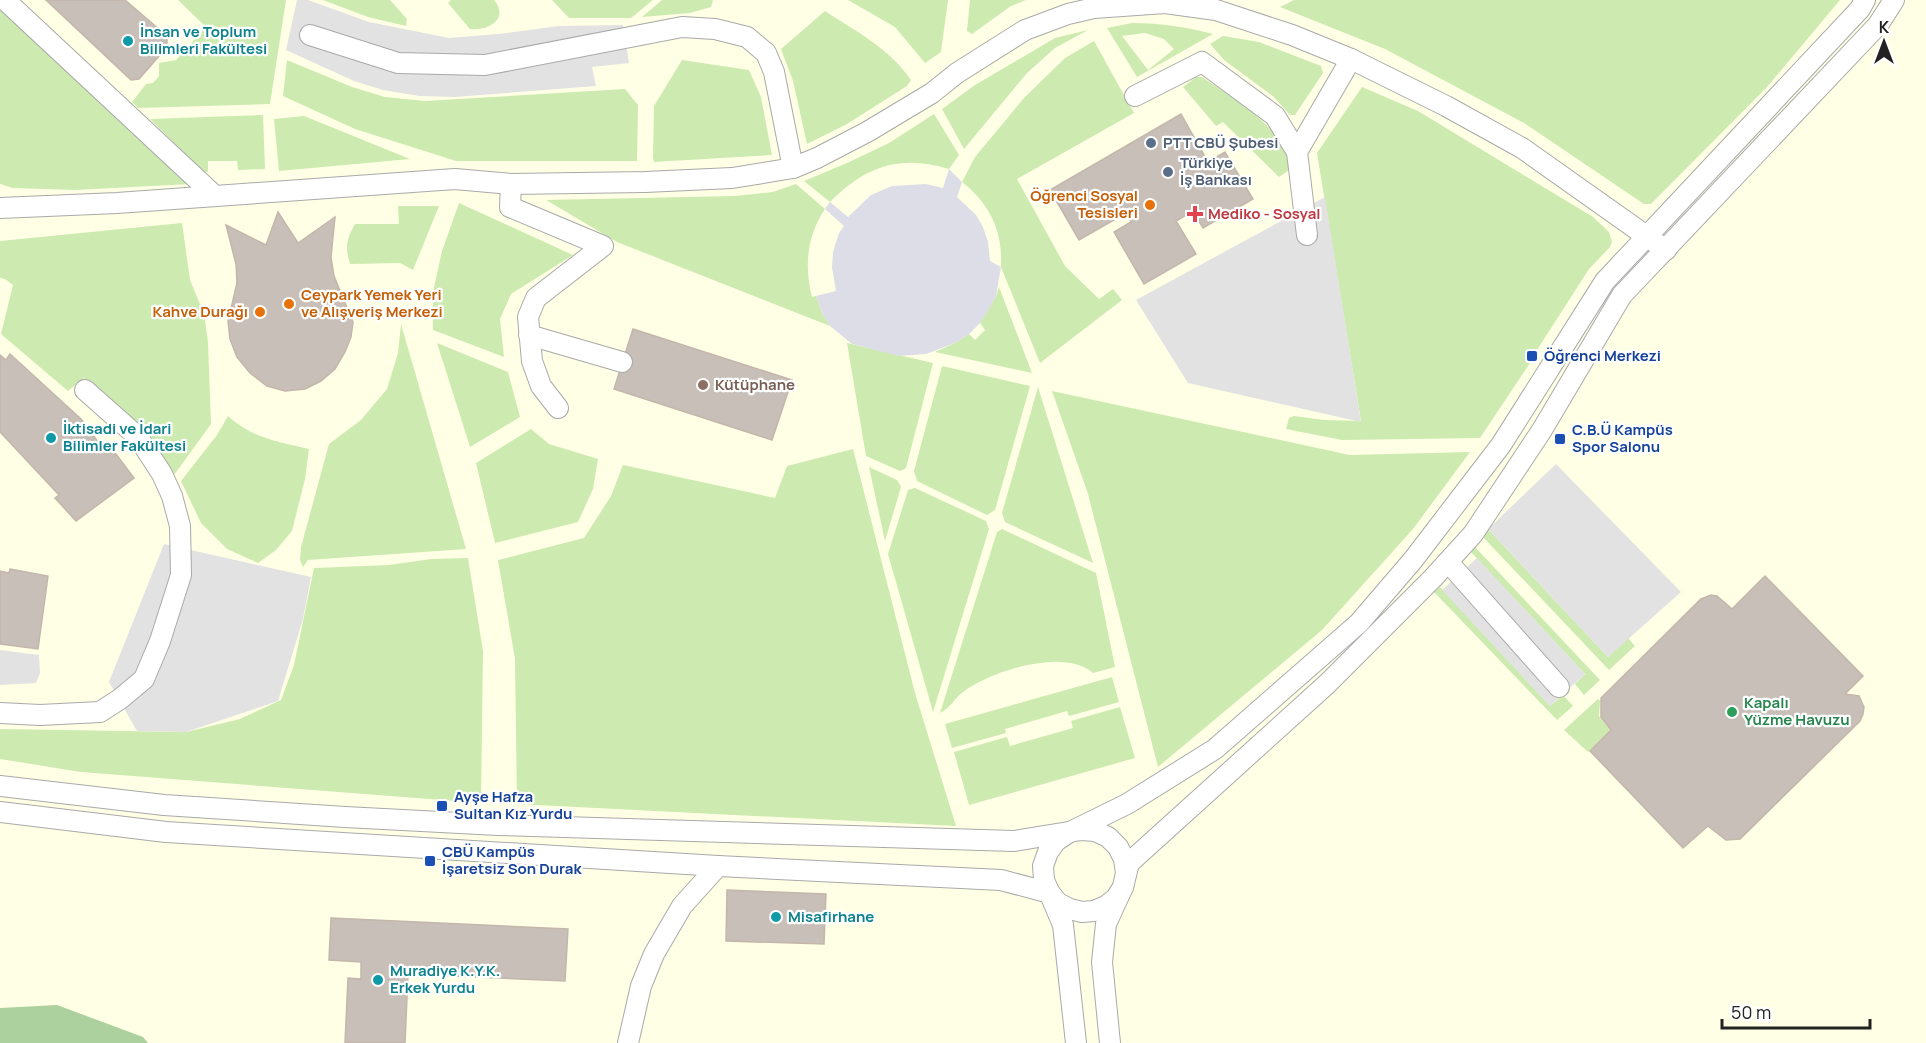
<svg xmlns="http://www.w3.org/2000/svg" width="1926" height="1043" font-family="Manrope,sans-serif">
<rect width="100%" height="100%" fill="#f2efe9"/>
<rect fill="#ffffe5" x="0" y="0" width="1926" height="1043"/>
<g fill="#cdebb0" fill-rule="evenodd">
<polygon points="178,0 286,0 270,104 138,108 132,102 146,84 153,83 159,76 159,63 176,60 206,27"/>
<polygon points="323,0 390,0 407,19 406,26 368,17"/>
<path d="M451 0H494C510 19 488 31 470 29L448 3Z"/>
<polygon points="552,0 653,0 631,18 569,18"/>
<polygon points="662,0 713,0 711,7 690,13 642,17"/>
<polygon points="848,0 948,0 941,52 925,63 895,27"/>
<polygon points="970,0 1026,0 1011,6 972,34 967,31"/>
<polygon points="1294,0 1840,0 1767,87 1651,204 1644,204 1524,123 1385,49 1280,7"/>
<polygon points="0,8 191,184 75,190 13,188 0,184"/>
<path d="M825 11C857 32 889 48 911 80L907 86 847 124 807 144 793 81 781 49Z"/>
<path d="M1132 23C1161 23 1186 27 1213 34L1137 77 1107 28ZM1145 33 1164 39 1174 49 1148 70 1122 36Z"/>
<polygon points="1088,30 1055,48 1027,73 964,149 942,109 975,85 1055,38"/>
<polygon points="1223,36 1259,42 1321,66 1323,73 1295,115 1290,115 1274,97 1224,60 1210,44"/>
<path d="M1094 41 1134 113 1017 179 1065 266 1099 299 1113 289 1122 300 1040 363 1001 267C1003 231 990 204 962 182L975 157 1024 98 1065 58Z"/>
<polygon points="287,60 352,87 385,97 425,101 625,89 638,105 637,161 456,161 355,129 283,96"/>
<polygon points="682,60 749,70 761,97 772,155 654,162 653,158 654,106"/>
<path d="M1196 77H1202C1225 93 1259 113 1275 135 1283 145 1288 157 1292 168L1279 177 1223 122 1216 126 1183 87Z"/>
<polygon points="1362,87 1418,111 1593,217 1609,232 1612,242 1610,247 1589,269 1537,350 1533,349 1526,359 1530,363 1480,438 1342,440 1286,429 1289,418 1294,416 1324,420 1361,421 1317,153"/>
<path d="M934 114 959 155 949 169C899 154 866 166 830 202L804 181 847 163 889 143Z"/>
<polygon points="263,115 265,169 238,170 237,161 208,161 208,172 203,172 150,119"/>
<polygon points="304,116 410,159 279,171 274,119"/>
<path d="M796 184 825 209C807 236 804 266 812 297L816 296 822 313 830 326 617 242 546 200 735 196 773 192Z"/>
<polygon points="459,203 573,255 511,294 500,319 504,357 433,330 433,292 442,251"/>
<path d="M398 206H439L413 270 400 263 350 264C345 247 346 240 355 224H399Z"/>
<polygon points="182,223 190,280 204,314 208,342 211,424 174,475 145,437 84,378 68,391 1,334 13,285 5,279 0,278 0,241"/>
<polygon points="999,287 1032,373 935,352 955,343 969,334 975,340 985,330 980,323 996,296"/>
<polygon points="401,324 466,549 308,560 303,567 300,560 301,547 329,444 361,420 387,389 398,353"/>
<polygon points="437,343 508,372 520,417 470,447"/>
<polygon points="847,343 933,363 906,468 900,471 866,456"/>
<polygon points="942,366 1030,386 995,510 987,515 917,481 914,471"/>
<polygon points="1038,387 1093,563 1005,522 1002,513"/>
<polygon points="1052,391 1350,455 1470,452 1413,529 1322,630 1158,767 1088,494"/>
<path d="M228 416C252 438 278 442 309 449L305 479 292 531 276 550 258 563 227 549 201 523 181 481 217 435Z"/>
<polygon points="531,429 549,444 598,459 593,489 578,522 495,543 476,463"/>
<polygon points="853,449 915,693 956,826 517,804 515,659 498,560 584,538 611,496 623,465 775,498 787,466"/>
<polygon points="869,467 897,480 901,487 885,541"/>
<polygon points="915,488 986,521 989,529 933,712 888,554 908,490"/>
<path d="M1002 529 1096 573 1115 667 1093 673C1065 647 990 671 963 692 953 699 952 707 940 713L997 532Z"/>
<polygon points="1488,529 1608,657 1628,638 1635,646 1609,670 1481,535"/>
<polygon points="1475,547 1600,680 1584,695 1575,684 1585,674 1470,551"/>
<polygon points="468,558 483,651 481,803 81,772 0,759 0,729 186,732 240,719 281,700 294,665 314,568 389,565 431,559"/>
<polygon points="1440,587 1550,706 1563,695 1573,706 1557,720 1434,592"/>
<polygon points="1112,677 1119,702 1069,716 1067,711 1005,729 1006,733 952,748 945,724"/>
<polygon points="1598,699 1600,701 1599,716 1610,730 1588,752 1564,730"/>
<polygon points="1120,707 1135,758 969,805 954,752 1007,737 1010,746 1073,728 1071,721"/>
</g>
<polygon fill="#add19e" points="57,1005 143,1037 148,1043 0,1043 0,1008"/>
<g fill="#e2e2e2">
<polygon points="297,0 308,0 369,22 449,38 498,34 559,26 623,25 629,63 592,67 596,86 455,97 419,96 383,90 354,81 286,50"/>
<polygon points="1325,197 1361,422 1188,383 1136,300"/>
<polygon points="1556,464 1681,592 1608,657 1488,529"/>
<polygon points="164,544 311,577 303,619 278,701 186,732 137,731 109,682"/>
<polygon points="1477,558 1585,674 1550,706 1442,590"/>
<polygon points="0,650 39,655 40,673 36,683 0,685"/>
</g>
<polygon fill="#dddde8" points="949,169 962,182 957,197 976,215 983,227 988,242 990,261 1001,267 996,296 989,309 980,323 969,334 955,343 926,354 899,356 852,344 830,326 822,313 816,296 836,291 832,267 833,252 839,233 844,226 825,209 830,202 848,217 871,195 892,186 926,184 943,188"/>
<g fill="#c7bfb8" stroke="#c4b6ab" stroke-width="1.5">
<polygon points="46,0 125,0 167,36 167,47 139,79 131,80"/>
<polygon points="1181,114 1208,162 1225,152 1253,199 1203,228 1193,211 1176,221 1196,254 1144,284 1114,232 1131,222 1126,213 1079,240 1050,190"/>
<polygon points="278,212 298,243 335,217 331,257 334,276 353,322 351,337 345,352 335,369 321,381 305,389 285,391 267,386 250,373 237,357 230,339 228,321 237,283 236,264 226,225 266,245"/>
<polygon points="633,329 792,380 772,440 614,389"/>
<polygon points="10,354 81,419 107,454 113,450 134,478 76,521 55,498 59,495 0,432 0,355 6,360"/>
<polygon points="10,569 48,576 38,649 0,644 0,571 9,573"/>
<polygon points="1765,576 1863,676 1845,694 1859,696 1864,707 1863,714 1860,721 1740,839 1726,840 1708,826 1683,848 1590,751 1611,730 1601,717 1601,698 1701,599 1711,595 1717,596 1732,609"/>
<polygon points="727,890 826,894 824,944 726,941"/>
<polygon points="331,918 568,929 565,981 408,974 405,1043 345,1043 348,978 361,979 361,962 329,960"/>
</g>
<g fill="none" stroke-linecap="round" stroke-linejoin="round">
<g stroke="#a9a9a9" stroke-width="22">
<g id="minor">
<polyline points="5,0 215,196"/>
<polyline points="310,35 398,63 485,65 682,27 715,29 747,37 766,53 774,72 793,168"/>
<polyline points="1135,96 1202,62 1275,116 1297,152"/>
<polyline points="511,184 510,207 603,246 536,298 528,317 532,361 541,386 558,408"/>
<polyline points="0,208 117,203 455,179 511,184 645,182 732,178 775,171 793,168 817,158 867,132 932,93 957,73 1025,30 1068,14 1094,8 1165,3 1216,10 1292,35 1351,59 1446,106 1522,148 1666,250"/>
<polyline points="1307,235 1297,152 1351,59"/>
<polyline points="529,335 622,362"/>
<polyline points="1448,562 1559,687"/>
<polyline points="0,713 40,715 100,712 120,699 144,679 160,641 181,575 180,526 172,496 162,474 138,437 85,390"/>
<polyline points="0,786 164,805 345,817 498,825 1014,841 1081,830 1095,831 1108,837 1118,847 1124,859 1126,873 1123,887 1116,898 1106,906 1094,911 1082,912 1070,909 1058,903 1050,893 1001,880 718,866 166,832 0,812"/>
<polyline points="628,1043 641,986 654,954 682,906 718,866"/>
<polyline points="1076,1043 1063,925 1044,880 1043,866 1048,852 1056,841 1068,833 1127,804 1215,749 1359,623 1413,560 1501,445 1605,281 1860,9 1865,0"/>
<polyline points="1110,1043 1102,962 1106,924 1123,887 1129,863 1327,684 1433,578 1473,534 1542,430 1622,295 1878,25 1894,0"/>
</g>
</g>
<use href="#minor" stroke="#fff" stroke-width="20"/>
</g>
<g fill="#0f9aa8" stroke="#fff" stroke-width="2">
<circle cx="128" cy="41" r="6"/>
<circle cx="51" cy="438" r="6"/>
<circle cx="776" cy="917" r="6"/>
<circle cx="378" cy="980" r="6"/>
</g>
<g fill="#5c6f8a" stroke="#fff" stroke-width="2">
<circle cx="1151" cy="143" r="6"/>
<circle cx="1168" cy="172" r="6"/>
</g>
<g fill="#e8710a" stroke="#fff" stroke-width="2">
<circle cx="1150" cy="205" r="6"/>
<circle cx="289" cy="304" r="6"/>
<circle cx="260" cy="312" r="6"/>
</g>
<path fill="#e0444e" stroke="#fff" stroke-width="2" d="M1192 205h6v6h6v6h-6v6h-6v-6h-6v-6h6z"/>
<g fill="#1a4fb4" stroke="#fff" stroke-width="2">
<rect x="1526" y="350" width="12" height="12" rx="3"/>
<rect x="1554" y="433" width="12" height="12" rx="3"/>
<rect x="436" y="800" width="12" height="12" rx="3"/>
<rect x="424" y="855" width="12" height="12" rx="3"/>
</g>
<circle fill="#8d6e63" stroke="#fff" stroke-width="2" cx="703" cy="385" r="6"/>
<circle fill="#2e9e5b" stroke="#fff" stroke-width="2" cx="1732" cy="712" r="6"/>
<g text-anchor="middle" stroke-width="4.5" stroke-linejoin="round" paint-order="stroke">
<g font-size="15" font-weight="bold" fill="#0d838f" stroke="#fff" text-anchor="start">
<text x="140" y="37">İnsan ve Toplum<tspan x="140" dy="17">Bilimleri Fakültesi</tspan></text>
<text x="63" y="434">İktisadi ve İdari<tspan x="63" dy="17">Bilimler Fakültesi</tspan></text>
<text x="788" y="922">Misafirhane</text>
<text x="390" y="976">Muradiye K.Y.K.<tspan x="390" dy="17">Erkek Yurdu</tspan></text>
</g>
<g font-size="15" font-weight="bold" fill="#4e5e75" stroke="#fff" text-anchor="start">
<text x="1163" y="148">PTT CBÜ Şubesi</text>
<text x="1180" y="168">Türkiye<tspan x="1180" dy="17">İş Bankası</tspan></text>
</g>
<g font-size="15" font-weight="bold" fill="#c56008" stroke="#fff" text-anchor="end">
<text x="1138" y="201">Öğrenci Sosyal<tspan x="1138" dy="17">Tesisleri</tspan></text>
<text x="301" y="300" text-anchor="start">Ceypark Yemek Yeri<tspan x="301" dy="17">ve Alışveriş Merkezi</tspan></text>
<text x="248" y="317">Kahve Durağı</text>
</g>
<g font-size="15" font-weight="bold" fill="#be3a42" stroke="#fff" text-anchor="start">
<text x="1208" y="219">Mediko - Sosyal</text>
</g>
<g font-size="15" font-weight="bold" fill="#164399" stroke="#fff" text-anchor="start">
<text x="1544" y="361">Öğrenci Merkezi</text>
<text x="1572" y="435">C.B.Ü Kampüs<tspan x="1572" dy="17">Spor Salonu</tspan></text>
<text x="454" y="802">Ayşe Hafza<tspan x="454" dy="17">Sultan Kız Yurdu</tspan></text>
<text x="442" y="857">CBÜ Kampüs<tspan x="442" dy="17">İşaretsiz Son Durak</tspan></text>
</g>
<g font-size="15" font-weight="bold" fill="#785e54" stroke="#fff" text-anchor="start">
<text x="715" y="390">Kütüphane</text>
</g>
<g font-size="15" font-weight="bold" fill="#27864d" stroke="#fff" text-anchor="start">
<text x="1744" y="708">Kapalı<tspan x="1744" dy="17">Yüzme Havuzu</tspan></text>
</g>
</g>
<g transform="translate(1884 42)" stroke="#ffffff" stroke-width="4.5" paint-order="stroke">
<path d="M0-4.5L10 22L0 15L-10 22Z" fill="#222222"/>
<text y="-9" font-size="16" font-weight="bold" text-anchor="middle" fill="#222222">K</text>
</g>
<path d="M1722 1019v9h148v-9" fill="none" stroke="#222222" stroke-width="3"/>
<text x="1731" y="1019" font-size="18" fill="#222222" stroke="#ffffff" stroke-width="4.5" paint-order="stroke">50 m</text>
</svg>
